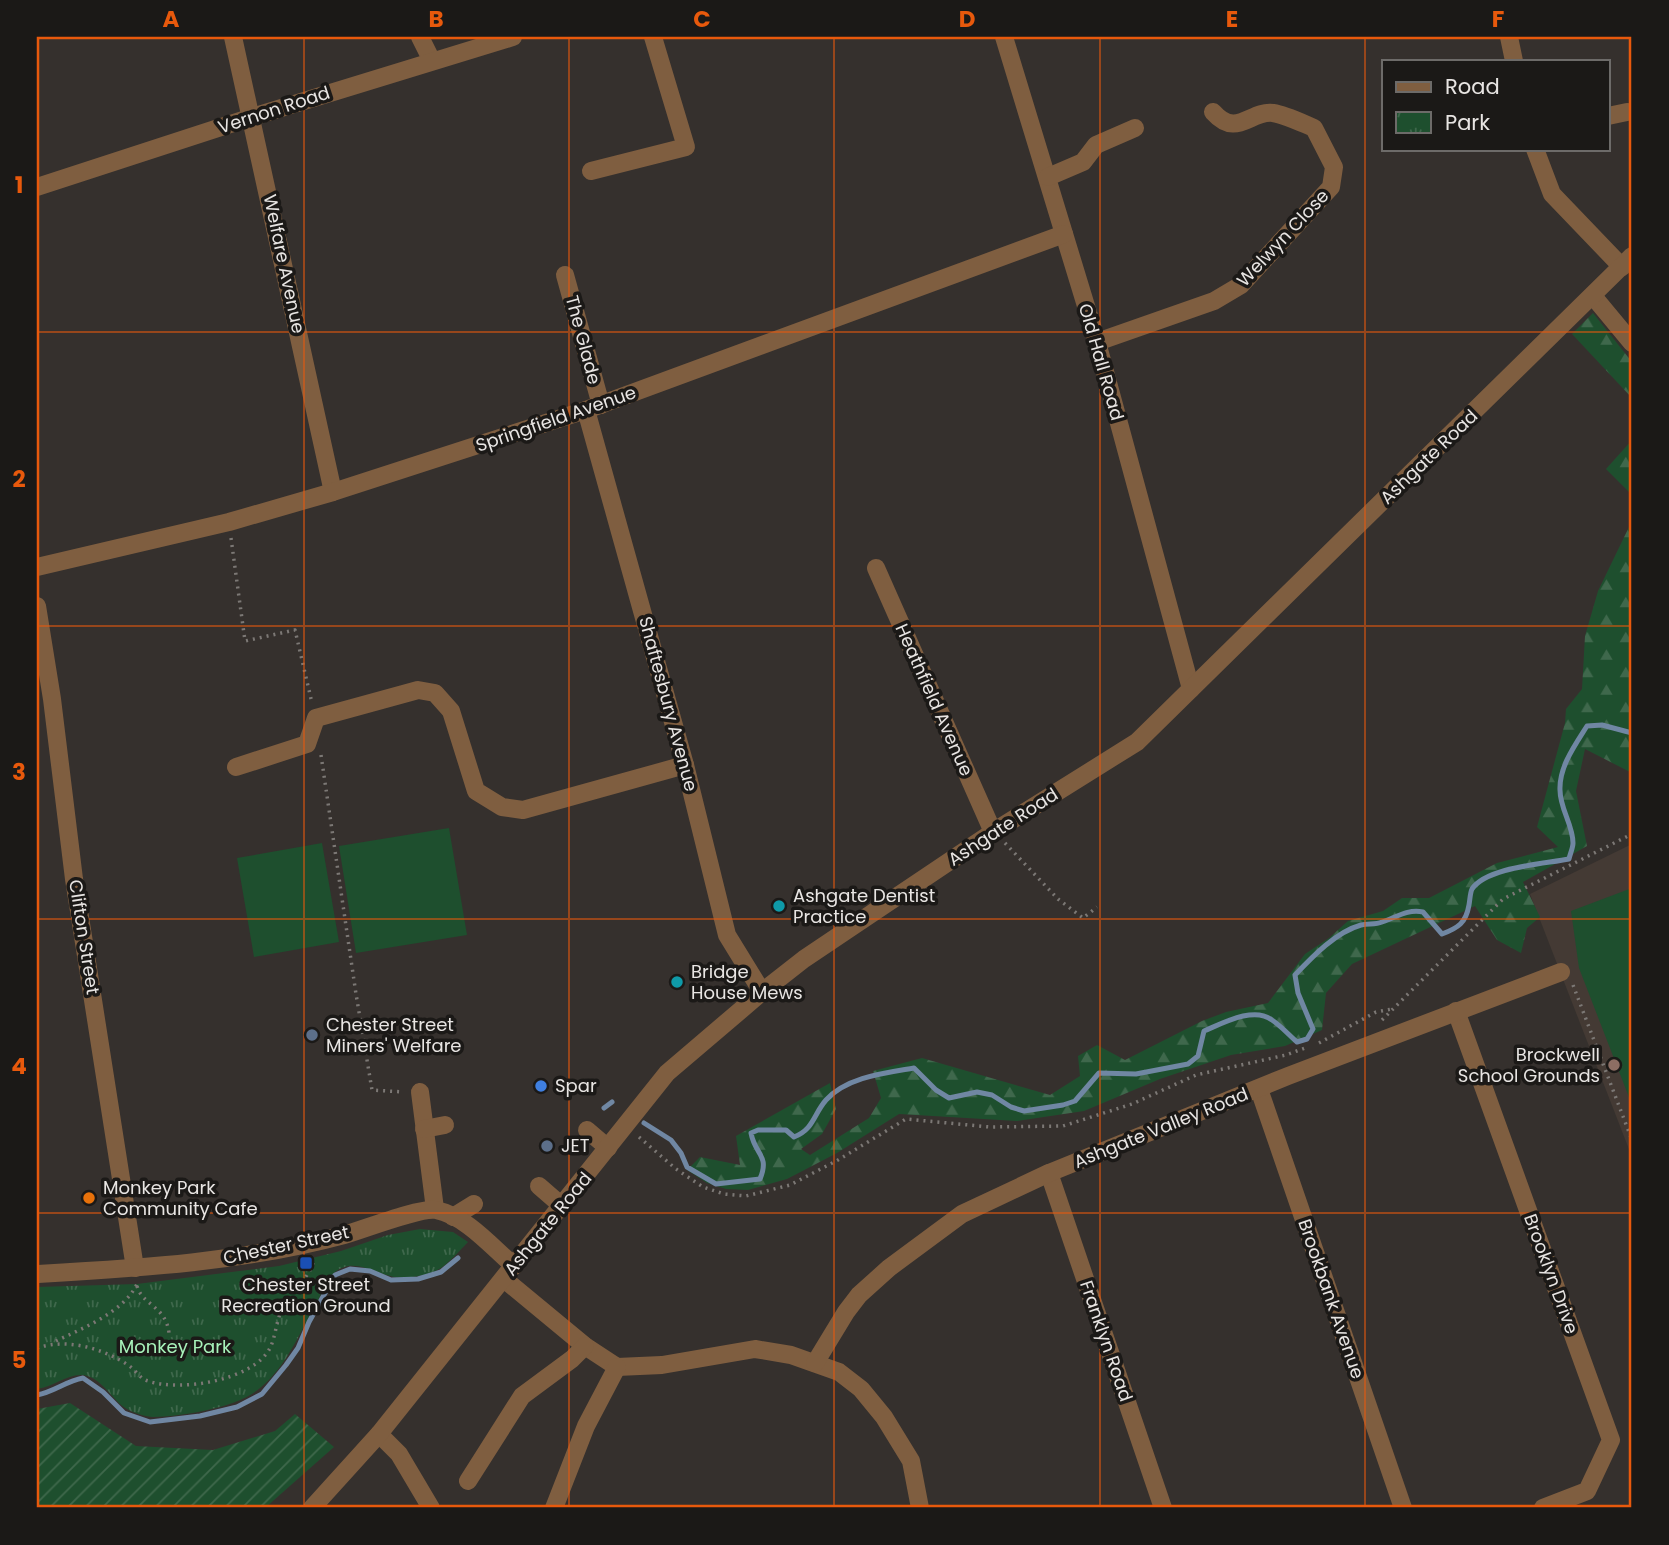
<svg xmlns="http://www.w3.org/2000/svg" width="1669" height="1545" font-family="Poppins,sans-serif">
<defs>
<pattern id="forest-firs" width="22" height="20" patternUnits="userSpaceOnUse" patternTransform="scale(1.75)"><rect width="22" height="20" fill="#1e4f2e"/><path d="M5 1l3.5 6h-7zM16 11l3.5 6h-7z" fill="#3f684c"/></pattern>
<pattern id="park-tufts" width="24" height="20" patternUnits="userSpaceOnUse" patternTransform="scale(1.75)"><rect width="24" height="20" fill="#1e4f2e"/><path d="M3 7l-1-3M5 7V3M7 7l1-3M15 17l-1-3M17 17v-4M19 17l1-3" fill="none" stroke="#3f684c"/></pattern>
<pattern id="garden-furrows" width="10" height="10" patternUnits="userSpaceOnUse" patternTransform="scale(1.75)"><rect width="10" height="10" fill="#1e4f2e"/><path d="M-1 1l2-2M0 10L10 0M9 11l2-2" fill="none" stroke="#3f684c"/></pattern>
</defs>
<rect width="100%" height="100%" fill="#35302d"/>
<polygon fill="#443a34" points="1632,844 1632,1157 1530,894"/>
<g fill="#1e4f2e">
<polygon points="449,828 467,935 356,953 339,846"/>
<polygon points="322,843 339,942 254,957 237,858"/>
<polygon points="1632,888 1632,1105 1579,968 1571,911"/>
</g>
<g fill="url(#forest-firs)">
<polygon points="1593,313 1632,362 1632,398 1572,334"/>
<polygon points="1632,440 1632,495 1606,469"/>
<polygon points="1632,511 1632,773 1585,749 1576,791 1587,846 1523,882 1540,917 1527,928 1521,953 1497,940 1475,906 1352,964 1326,993 1322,1030 1285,1046 1231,1055 1160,1079 1084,1111 1017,1121 899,1114 837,1153 787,1179 748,1190 726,1189 707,1183 687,1170 700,1157 740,1165 736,1136 830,1083 836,1109 822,1134 801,1149 810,1155 869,1118 881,1098 873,1071 922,1058 1050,1095 1080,1076 1078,1056 1097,1045 1125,1060 1202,1021 1226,1012 1268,1003 1305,954 1329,938 1348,921 1383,911 1402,898 1429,898 1497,863 1558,847 1537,827 1565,723 1566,709 1582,689 1585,636 1598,591 1629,527"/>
</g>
<path fill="url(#park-tufts)" d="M420 1229 453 1232 468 1242C460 1250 451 1261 441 1268 429 1276 403 1280 390 1276 370 1271 353 1258 335 1272 327 1278 323 1291 318 1300 301 1330 287 1366 260 1388 237 1408 182 1416 153 1417 146 1417 134 1413 127 1409 112 1401 101 1375 81 1375 65 1375 53 1387 37 1389V1287L137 1284 279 1266 341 1251 388 1235Z"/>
<polygon fill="url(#garden-furrows)" points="70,1403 136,1446 213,1450 275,1431 295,1414 334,1447 265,1508 37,1508 37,1409"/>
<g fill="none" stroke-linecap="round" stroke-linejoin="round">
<g stroke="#7087a3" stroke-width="5">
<polyline points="604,1108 612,1102"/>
<path d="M644 1123 671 1140 681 1153 687 1167 716 1184 760 1179C770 1155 755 1155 751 1133L758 1130H786L794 1137C814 1129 813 1115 826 1100 847 1077 885 1073 914 1068L936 1090 949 1098 977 1092 992 1095 1011 1107 1024 1111 1063 1105 1075 1101 1099 1073 1136 1074 1188 1064 1198 1056 1204 1031C1223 1023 1254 1006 1272 1020 1281 1026 1289 1035 1297 1042L1307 1039 1313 1029 1298 993 1295 975C1313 956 1336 932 1361 925 1368 923 1375 925 1382 922 1397 917 1407 909 1423 912L1442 934C1458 928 1466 923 1469 905 1470 900 1470 893 1472 889 1487 867 1544 864 1569 859 1570 854 1573 848 1573 843 1573 825 1560 809 1560 790 1559 767 1575 745 1587 726L1602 725 1632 733"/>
<path d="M37 1395C54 1392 66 1381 83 1378L103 1392 124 1413 150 1422 200 1416 237 1407 262 1394 286 1365 298 1348 309 1322 335 1275 350 1269 370 1271 391 1280 418 1279 441 1272 458 1258"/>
</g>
<g stroke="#7c7875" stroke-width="3.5" stroke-dasharray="2 5" stroke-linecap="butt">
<polyline points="231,538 245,641 295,630 312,703"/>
<polyline points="321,755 356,994 372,1090 404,1092"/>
<polyline points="1005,843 1058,899 1083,918 1097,907"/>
<polyline points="1573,985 1632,1140"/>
<polyline points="1382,1020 1503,899 1632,834"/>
<polyline points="1319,1043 1376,1012 1392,1009"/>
<polyline points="639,1137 676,1169 703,1187 724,1194 746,1196 790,1185 838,1160 906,1119 990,1127 1063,1126 1132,1104 1196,1075 1286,1055 1305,1048"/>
<path d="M137 1286C142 1305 166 1306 169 1333"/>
<path d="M56 1341C83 1328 124 1312 137 1284"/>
<path d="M37 1348C67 1338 102 1348 128 1365 135 1369 140 1379 148 1381 179 1392 253 1381 270 1348 276 1336 276 1320 283 1307 292 1289 310 1279 314 1259"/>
</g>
<g stroke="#7f5e40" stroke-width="18">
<polyline points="233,37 333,492"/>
<polyline points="420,37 432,61"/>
<polyline points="1004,37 1097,342 1191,689"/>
<polyline points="1509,37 1514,61"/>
<polyline points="1608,116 1627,112"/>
<polyline points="1535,149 1552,194 1622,267"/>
<polyline points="591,171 686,147 653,37"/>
<polyline points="1048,177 1083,162 1096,145 1135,128"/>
<polyline points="37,187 252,117 513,37"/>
<polyline points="565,275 601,405"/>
<polyline points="1593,296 1632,343"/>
<path d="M1097 342 1214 301 1241 285 1331 187 1334 167 1314 128C1302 123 1286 115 1273 113 1250 110 1237 139 1213 112"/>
<polyline points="586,410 685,765 727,935 762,992"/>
<polyline points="37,567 229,522 333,492 586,410 1064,234"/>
<polyline points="876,568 993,832"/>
<polyline points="37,606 52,699 74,879 135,1268"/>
<polyline points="236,767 307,744 316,718 418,690 435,693 451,711 476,791 502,807 523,810 685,765"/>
<polyline points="1456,1011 1611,1440 1587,1491 1543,1508"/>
<polyline points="1259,1089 1403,1508"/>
<polyline points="420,1092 435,1209"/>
<polyline points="424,1129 445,1125"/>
<polyline points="587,1130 608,1148"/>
<polyline points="1049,1173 1163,1508"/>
<polyline points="539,1186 562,1206"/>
<polyline points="453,1217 474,1204"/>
<path d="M37 1274C140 1268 244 1262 344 1235 362 1230 421 1207 436 1210 466 1216 492 1247 514 1266"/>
<polyline points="504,1279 585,1346 617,1367 662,1365 755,1349 791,1355 839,1372 861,1389 884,1417 911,1461 920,1508"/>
<polyline points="815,1363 846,1312 859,1295 889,1268 962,1214 1049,1173 1288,1076 1561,972"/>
<polyline points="379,1434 399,1454 431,1508"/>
<polyline points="468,1481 522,1396 572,1359 585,1346"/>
<polyline points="312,1508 379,1434 667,1073 762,992 804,959 993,832 1137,742 1632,256"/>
<polyline points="554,1508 586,1426 617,1367"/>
</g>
</g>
<path fill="none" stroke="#e8590c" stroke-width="2" stroke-opacity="0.55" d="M304 37V1508M569 37V1508M834 37V1508M1100 37V1508M1365 37V1508M37 332H1632M37 626H1632M37 919H1632M37 1213H1632"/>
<g fill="#0f9aa8" stroke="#1b1917" stroke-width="2.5">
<circle cx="779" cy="906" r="7"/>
<circle cx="677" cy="982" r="7"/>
</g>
<g fill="#5c6f8a" stroke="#1b1917" stroke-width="2.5">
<circle cx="312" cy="1035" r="7"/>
<circle cx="547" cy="1146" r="7"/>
</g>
<circle fill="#8d6e63" stroke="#1b1917" stroke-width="2.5" cx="1614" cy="1065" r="7"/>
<circle fill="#3f7fe0" stroke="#1b1917" stroke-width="2.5" cx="541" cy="1086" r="7"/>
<circle fill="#e8710a" stroke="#1b1917" stroke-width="2.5" cx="89" cy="1198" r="7"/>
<rect fill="#1a4fb4" stroke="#1b1917" stroke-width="2.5" x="299" y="1256" width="14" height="14" rx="3.5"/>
<g text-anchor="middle" stroke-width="7" stroke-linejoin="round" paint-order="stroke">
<g font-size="18" fill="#e8e5e3" stroke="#1b1917">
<text transform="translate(274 110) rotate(-18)" y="6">Vernon Road</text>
<text transform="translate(1283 238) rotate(-47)" y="6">Welwyn Close</text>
<text transform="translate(284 264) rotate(78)" y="6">Welfare Avenue</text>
<text transform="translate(583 340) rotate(75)" y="6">The Glade</text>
<text transform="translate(1101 362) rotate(74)" y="6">Old Hall Road</text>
<text transform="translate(556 419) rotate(-19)" y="6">Springfield Avenue</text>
<text transform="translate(1429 457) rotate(-44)" y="6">Ashgate Road</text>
<text transform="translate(934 700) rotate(66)" y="6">Heathfield Avenue</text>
<text transform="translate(668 704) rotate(75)" y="6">Shaftesbury Avenue</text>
<text transform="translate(1003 827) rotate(-33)" y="6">Ashgate Road</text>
<text transform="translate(84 937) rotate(81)" y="6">Clifton Street</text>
<text transform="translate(1161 1128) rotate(-22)" y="6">Ashgate Valley Road</text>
<text transform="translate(548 1224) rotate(-51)" y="6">Ashgate Road</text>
<text transform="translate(286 1245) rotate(-12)" y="6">Chester Street</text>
<text transform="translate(1551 1274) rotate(70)" y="6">Brooklyn Drive</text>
<text transform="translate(1331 1299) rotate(71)" y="6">Brookbank Avenue</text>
<text transform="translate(1106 1341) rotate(71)" y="6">Franklyn Road</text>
</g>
<g font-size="18" fill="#e8e5e3" stroke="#1b1917" text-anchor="start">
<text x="793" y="902">Ashgate Dentist<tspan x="793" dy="21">Practice</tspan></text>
<text x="691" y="978">Bridge<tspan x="691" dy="21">House Mews</tspan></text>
<text x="326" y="1031">Chester Street<tspan x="326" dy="21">Miners' Welfare</tspan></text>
<text x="1600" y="1061" text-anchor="end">Brockwell<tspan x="1600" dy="21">School Grounds</tspan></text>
<text x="555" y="1092">Spar</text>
<text x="561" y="1152">JET</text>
<text x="103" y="1194">Monkey Park<tspan x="103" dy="21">Community Cafe</tspan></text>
<text x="306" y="1291" text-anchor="middle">Chester Street<tspan x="306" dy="21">Recreation Ground</tspan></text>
</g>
<g font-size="18" fill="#a8f3bb" stroke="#1b1917">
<text x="175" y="1353">Monkey Park</text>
</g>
</g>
<rect width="1669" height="1545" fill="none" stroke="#1b1917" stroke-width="77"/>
<rect x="1382" y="60" width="228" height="91" fill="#1b1917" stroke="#6d6b69" stroke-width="2"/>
<rect x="1396" y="82" width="35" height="10" fill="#7f5e40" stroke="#6d6b69" stroke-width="2"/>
<text x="1445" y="94" font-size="21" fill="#e8e5e3">Road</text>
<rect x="1396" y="112" width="35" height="21" fill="url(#park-tufts)" stroke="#6d6b69" stroke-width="2"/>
<text x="1445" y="130" font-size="21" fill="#e8e5e3">Park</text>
<rect x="38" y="38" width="1592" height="1468" fill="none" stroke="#e8590c" stroke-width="2.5"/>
<g font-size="23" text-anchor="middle" font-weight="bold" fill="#e8590c">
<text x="171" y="27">A</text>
<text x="436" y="27">B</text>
<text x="702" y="27">C</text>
<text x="967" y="27">D</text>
<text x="1232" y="27">E</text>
<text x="1498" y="27">F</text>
<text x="19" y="193">1</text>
<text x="19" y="487">2</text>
<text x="19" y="780">3</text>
<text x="19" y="1074">4</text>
<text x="19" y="1368">5</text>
</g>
</svg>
